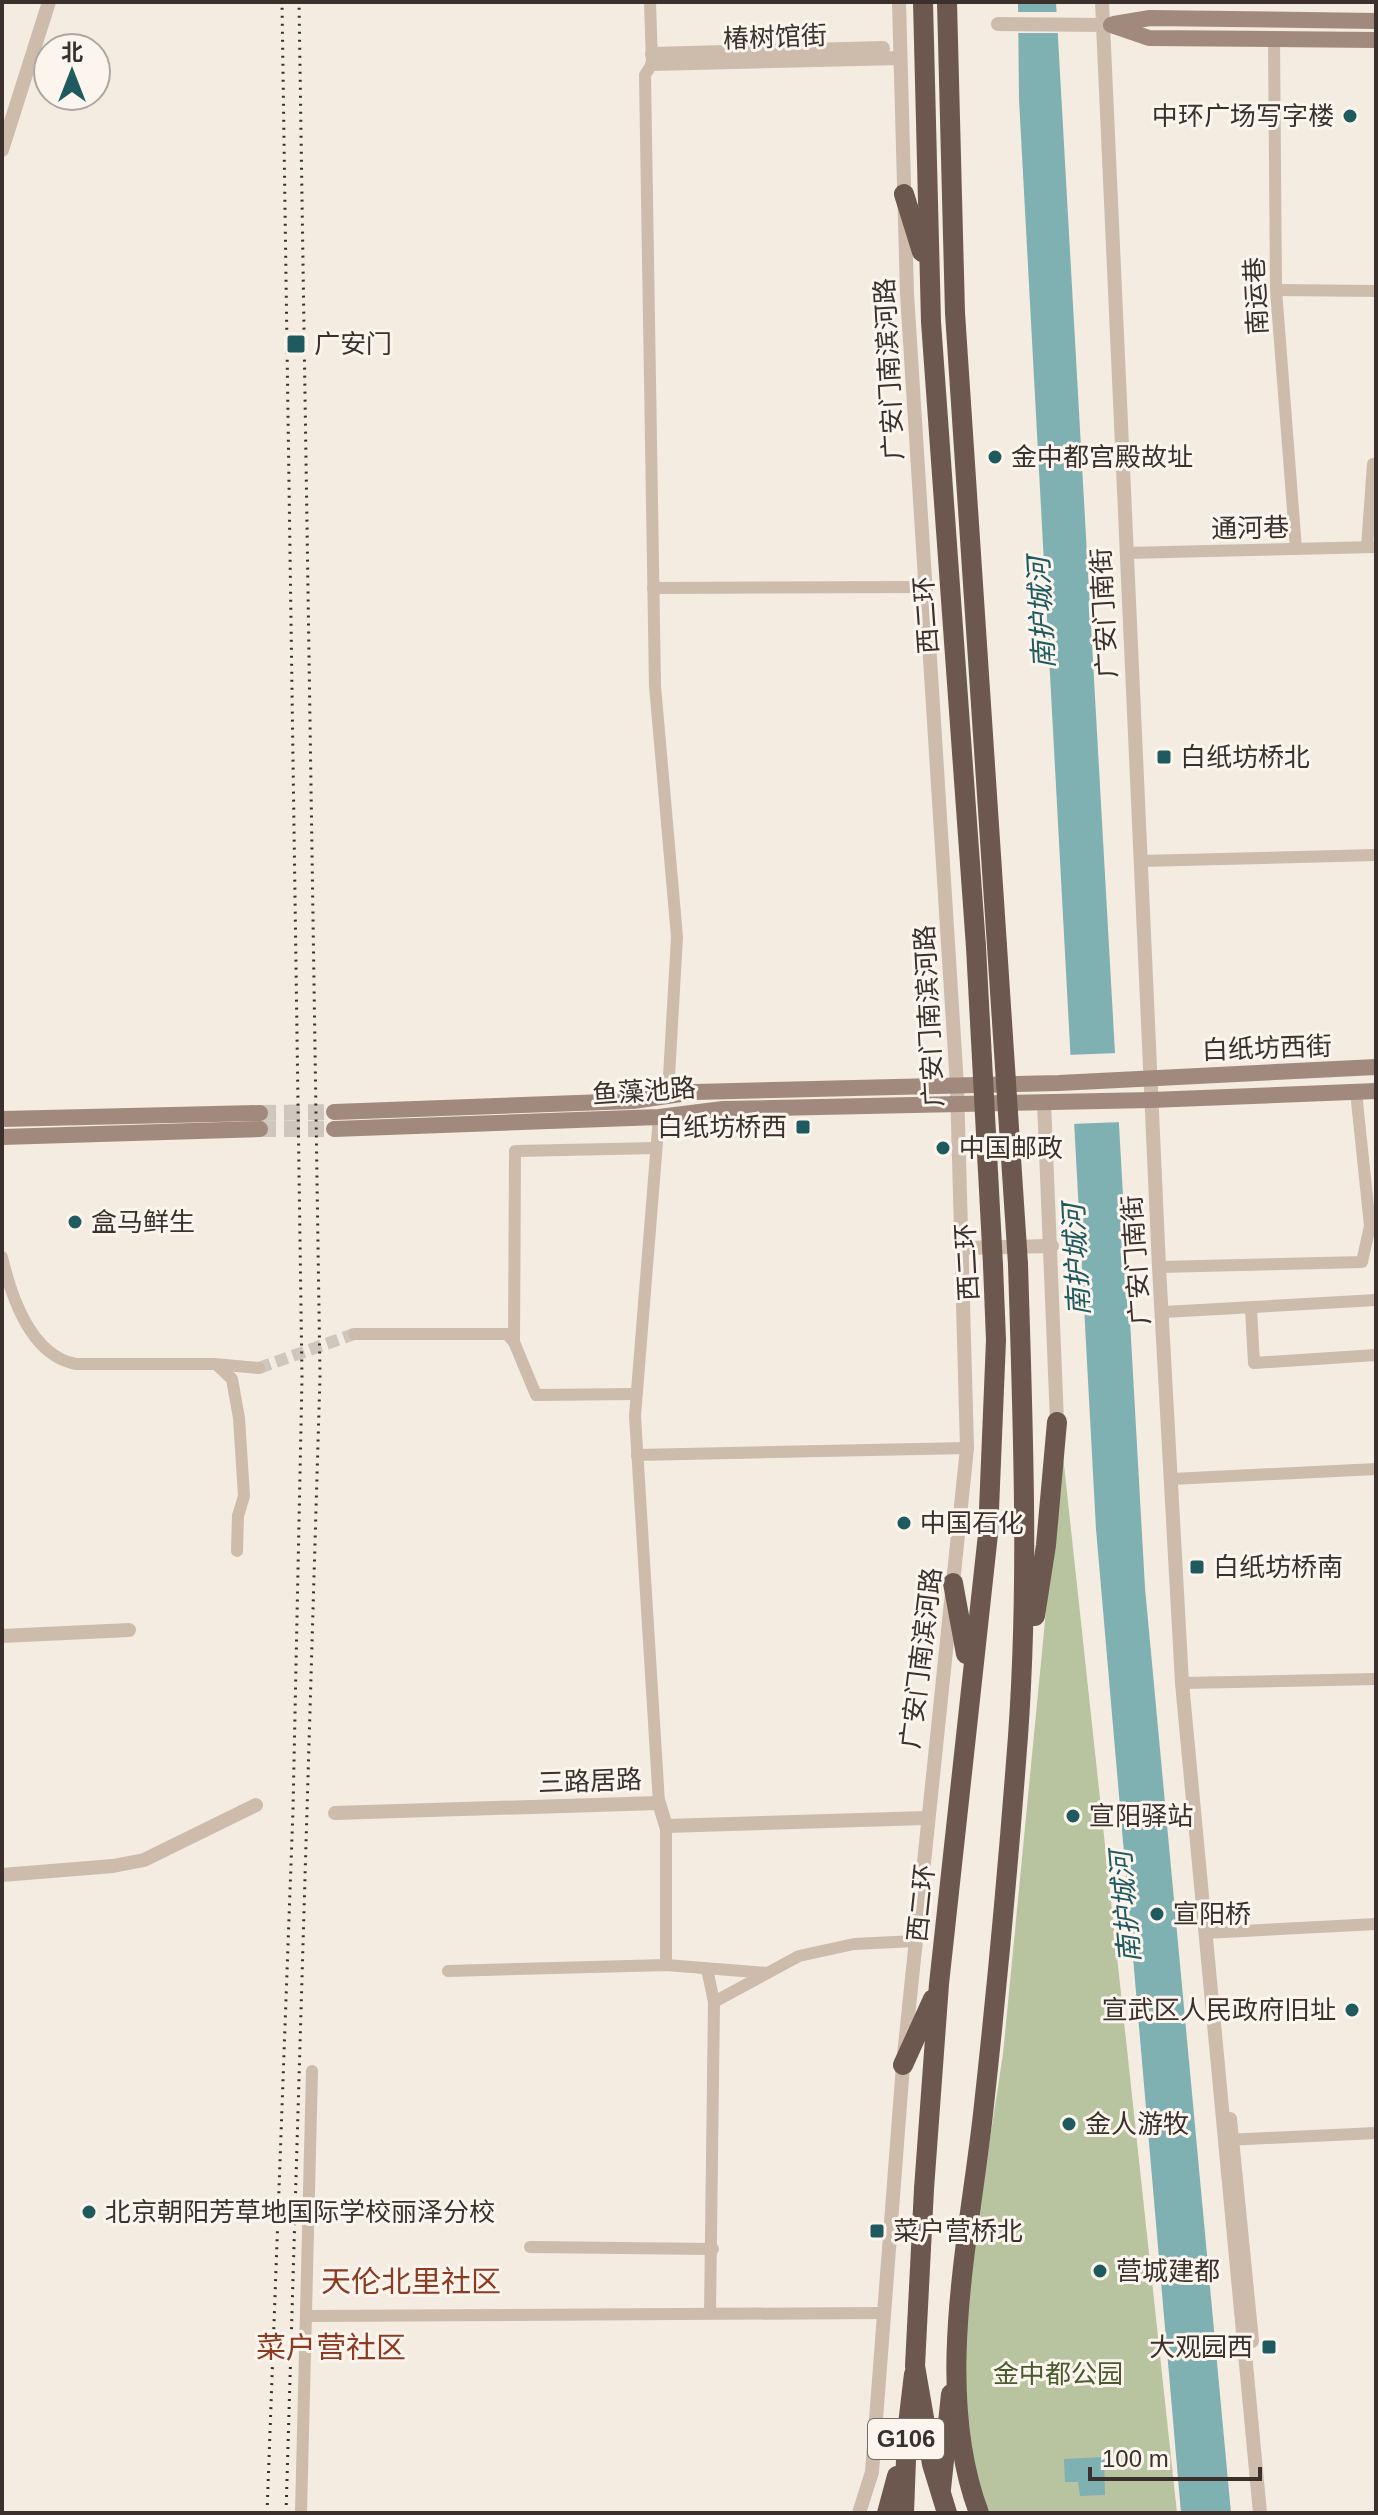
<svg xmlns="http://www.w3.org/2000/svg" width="1378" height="2515" font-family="Helvetica,'Noto Sans SC',sans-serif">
<rect width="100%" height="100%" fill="#f4ebe1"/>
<polygon fill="#b8c4a0" points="1062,1446 1177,2513 979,2513 954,2374 1003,2054"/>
<g fill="#7fb0b2">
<polygon points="1018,2 1056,2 1145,1588 1231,2513 1181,2513 1096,1529 1019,99"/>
<polygon points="1104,2457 1105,2495 1080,2496 1078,2482 1065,2482 1064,2459"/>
</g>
<g fill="#f4ebe1">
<polygon points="1014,12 1060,12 1061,33 1014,33"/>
<polygon points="1118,1053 1123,1122 1070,1124 1067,1055"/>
</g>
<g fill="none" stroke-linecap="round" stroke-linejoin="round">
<polyline stroke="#cfc6bd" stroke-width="12" stroke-dasharray="12 6" stroke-linecap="butt" points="259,1368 354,1334"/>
<g stroke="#cfc6bd" stroke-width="16" stroke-dasharray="16 8" stroke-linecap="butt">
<polyline points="260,1113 334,1112"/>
<polyline points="260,1129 334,1129"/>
</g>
<g stroke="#cdbbac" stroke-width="12">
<polyline points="650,2 652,64 645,75 655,686 677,937 668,1094"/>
<polyline points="1274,40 1276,290 1296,549"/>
<polyline points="1276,290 1376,291"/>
<polyline points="1367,547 1373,464"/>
<polyline points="1126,553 1376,547"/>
<polyline points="653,588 927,587"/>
<polyline points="1140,861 1376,855"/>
<path d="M2 1257C11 1296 31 1356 76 1364H214L259 1368"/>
<polyline points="1159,1267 1362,1262 1370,1226 1356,1092"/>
<polyline points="1251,1309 1254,1363 1376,1355"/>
<polyline points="1164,1312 1376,1300"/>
<polyline points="354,1334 507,1334 514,1342 536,1395 636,1394"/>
<polyline points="514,1342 515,1151 656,1148"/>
<polyline points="217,1365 232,1379 239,1418 244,1496 238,1516 237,1551"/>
<polyline points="637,1455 967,1448"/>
<polyline points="1172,1479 1376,1469"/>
<polyline points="1182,1683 1376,1679"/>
<polyline points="659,1803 635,1416 659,1117"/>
<polyline points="1205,1933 1376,1924"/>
<polyline points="666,1965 666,1826"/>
<polyline points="707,1969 714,2002"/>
<polyline points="448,1971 666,1965 767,1973"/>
<polyline points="1226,2140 1376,2133"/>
<polyline points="530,2247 713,2249"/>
<polyline points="710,2313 714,2002 799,1956 854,1944 915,1941"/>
<polyline points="306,2316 883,2313"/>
<polyline points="301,2513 312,2071"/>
</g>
<g stroke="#cdbbac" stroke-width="14">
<polyline points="1102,2 1159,1267 1182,1683 1260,2513"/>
<polyline points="998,24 1110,25"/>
<polyline points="652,54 883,48"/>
<polyline points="652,64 900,58"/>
<polyline points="2,150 49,2"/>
<polyline points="1044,1102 1057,1422"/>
<polyline points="962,1248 1052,1246"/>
<polyline points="2,1636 129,1630"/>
<polyline points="335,1813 659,1803 666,1826 926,1818"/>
<polyline points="2,1875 113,1866 144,1860 256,1805"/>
<polyline points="1230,2119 1252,2341"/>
<polyline points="859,2513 872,2472 903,2065 967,1448 957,1086 907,294 899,2"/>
</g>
<g stroke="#a18a7d" stroke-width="16">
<polyline points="1114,24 1150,18 1376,21"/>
<polyline points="1111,25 1149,38 1376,40"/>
<polyline points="334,1112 633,1101 695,1092 1059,1083 1376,1067"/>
<polyline points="2,1119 260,1113"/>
<polyline points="334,1129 659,1117 723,1109 1151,1100 1376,1091"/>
<polyline points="2,1137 260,1129"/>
</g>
<g stroke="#6c584f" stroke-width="20">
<polyline points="923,2 931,322 976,947"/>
<polyline points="947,2 955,313 997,946"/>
<polyline points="904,194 922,252"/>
<polyline points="953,1583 966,1654"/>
<polyline points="1035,1616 1046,1545 1057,1422"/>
<polyline points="903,2065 933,1999"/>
<polyline points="924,2189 939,1984 988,1534 996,1340 993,1265"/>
<polyline points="941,2489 951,2394"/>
<polyline points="887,2513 897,2476"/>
<polyline points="904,2513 907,2433 914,2374"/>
<path d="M979 2513C933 2391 969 2240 983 2114 996 1997 1007 1879 1016 1762 1030 1596 1023 1430 1018 1264"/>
</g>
<g stroke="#3b302b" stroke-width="3" stroke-dasharray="2 6" stroke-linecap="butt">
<polyline points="267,2513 293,1810 302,1378 282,2"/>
<polyline points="286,2513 320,1376 299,2"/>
</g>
<g stroke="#6c584f" stroke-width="20">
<polyline points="997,946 1018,1264"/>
<polyline points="976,947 993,1265"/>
<polyline points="924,2189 915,2366 932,2464 947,2513"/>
</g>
</g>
<g fill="#1f5a5e" stroke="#fbf5ee" stroke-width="3">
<circle cx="1350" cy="116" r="8"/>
<rect x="286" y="334" width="20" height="20" rx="4"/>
<circle cx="995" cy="457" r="8"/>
<rect x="1156" y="749" width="16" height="16" rx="4"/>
<rect x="795" y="1119" width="16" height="16" rx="4"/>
<circle cx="943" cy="1148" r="8"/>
<circle cx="75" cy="1222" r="8"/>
<circle cx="904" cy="1523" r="8"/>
<rect x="1189" y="1559" width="16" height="16" rx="4"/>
<circle cx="1073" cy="1816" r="8"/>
<circle cx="1157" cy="1914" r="8"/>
<circle cx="1352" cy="2010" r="8"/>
<circle cx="1069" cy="2124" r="8"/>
<circle cx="89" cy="2212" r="8"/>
<rect x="869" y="2223" width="16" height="16" rx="4"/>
<circle cx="1100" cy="2271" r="8"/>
<rect x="1261" y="2339" width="16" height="16" rx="4"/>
</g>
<g text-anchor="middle" stroke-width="6" stroke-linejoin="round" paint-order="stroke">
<rect fill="#fbf5ee" stroke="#756b66" stroke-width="2" x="868" y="2419" width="76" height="40" rx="6"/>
<g font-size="24" font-weight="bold" fill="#3b302b">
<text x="906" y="2447">G106</text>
</g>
<g font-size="26" fill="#3b302b" stroke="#fbf5ee">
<text transform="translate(775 37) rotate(-2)" y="9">椿树馆街</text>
<text transform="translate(1256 296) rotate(-93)" y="9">南运巷</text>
<text transform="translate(889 369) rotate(-93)" y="9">广安门南滨河路</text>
<text transform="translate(1250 528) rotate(-1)" y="9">通河巷</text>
<text transform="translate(1104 613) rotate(-93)" y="9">广安门南街</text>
<text transform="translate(926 615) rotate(-94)" y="9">西二环</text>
<text transform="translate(929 1016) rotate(-93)" y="9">广安门南滨河路</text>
<text transform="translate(1267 1048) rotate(-2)" y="9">白纸坊西街</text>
<text transform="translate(644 1091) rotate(-4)" y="9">鱼藻池路</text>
<text transform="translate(1136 1260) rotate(-94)" y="9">广安门南街</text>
<text transform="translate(967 1262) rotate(-93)" y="9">西二环</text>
<text transform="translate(921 1658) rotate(-83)" y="9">广安门南滨河路</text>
<text transform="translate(590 1781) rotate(-2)" y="9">三路居路</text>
<text transform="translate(921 1903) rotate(-84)" y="9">西二环</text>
</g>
<g font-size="26" fill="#3b302b" stroke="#fbf5ee" text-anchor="start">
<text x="1334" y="125" text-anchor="end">中环广场写字楼</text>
<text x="314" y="353">广安门</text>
<text x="1011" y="466">金中都宫殿故址</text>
<text x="1180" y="766">白纸坊桥北</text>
<text x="787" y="1136" text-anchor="end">白纸坊桥西</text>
<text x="959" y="1157">中国邮政</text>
<text x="91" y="1231">盒马鲜生</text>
<text x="920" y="1532">中国石化</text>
<text x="1213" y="1576">白纸坊桥南</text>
<text x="1089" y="1825">宣阳驿站</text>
<text x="1173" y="1923">宣阳桥</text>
<text x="1336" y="2019" text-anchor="end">宣武区人民政府旧址</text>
<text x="1085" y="2133">金人游牧</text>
<text x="105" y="2221">北京朝阳芳草地国际学校丽泽分校</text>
<text x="893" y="2240">菜户营桥北</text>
<text x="1116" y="2280">营城建都</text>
<text x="1253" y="2356" text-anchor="end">大观园西</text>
</g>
<g font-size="26" fill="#4a5a2e" stroke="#fbf5ee">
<text x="1058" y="2383">金中都公园</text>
</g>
<g font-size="28" font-style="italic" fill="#1f5a5e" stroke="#fbf5ee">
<text transform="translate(1041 613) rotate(-93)" y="10">南护城河</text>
<text transform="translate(1076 1260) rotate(-93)" y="10">南护城河</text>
<text transform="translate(1125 1907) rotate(-95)" y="10">南护城河</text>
</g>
<g font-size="30" fill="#8c3b22" stroke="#fbf5ee">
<text x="411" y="2292">天伦北里社区</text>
<text x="331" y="2358">菜户营社区</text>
</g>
</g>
<rect width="1378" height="2515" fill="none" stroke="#3b302b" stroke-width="8"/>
<g transform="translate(72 72)"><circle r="38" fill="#fbf5ee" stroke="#aea6a0" stroke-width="2"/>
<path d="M0-6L14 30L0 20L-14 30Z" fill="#1f5a5e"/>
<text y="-12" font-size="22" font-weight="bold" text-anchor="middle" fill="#3b302b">北</text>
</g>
<path d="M1090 2467v12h170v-12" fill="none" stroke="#3b302b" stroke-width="4"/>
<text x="1102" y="2467" font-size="24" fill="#3b302b" stroke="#fbf5ee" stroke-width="6" paint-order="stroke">100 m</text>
</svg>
